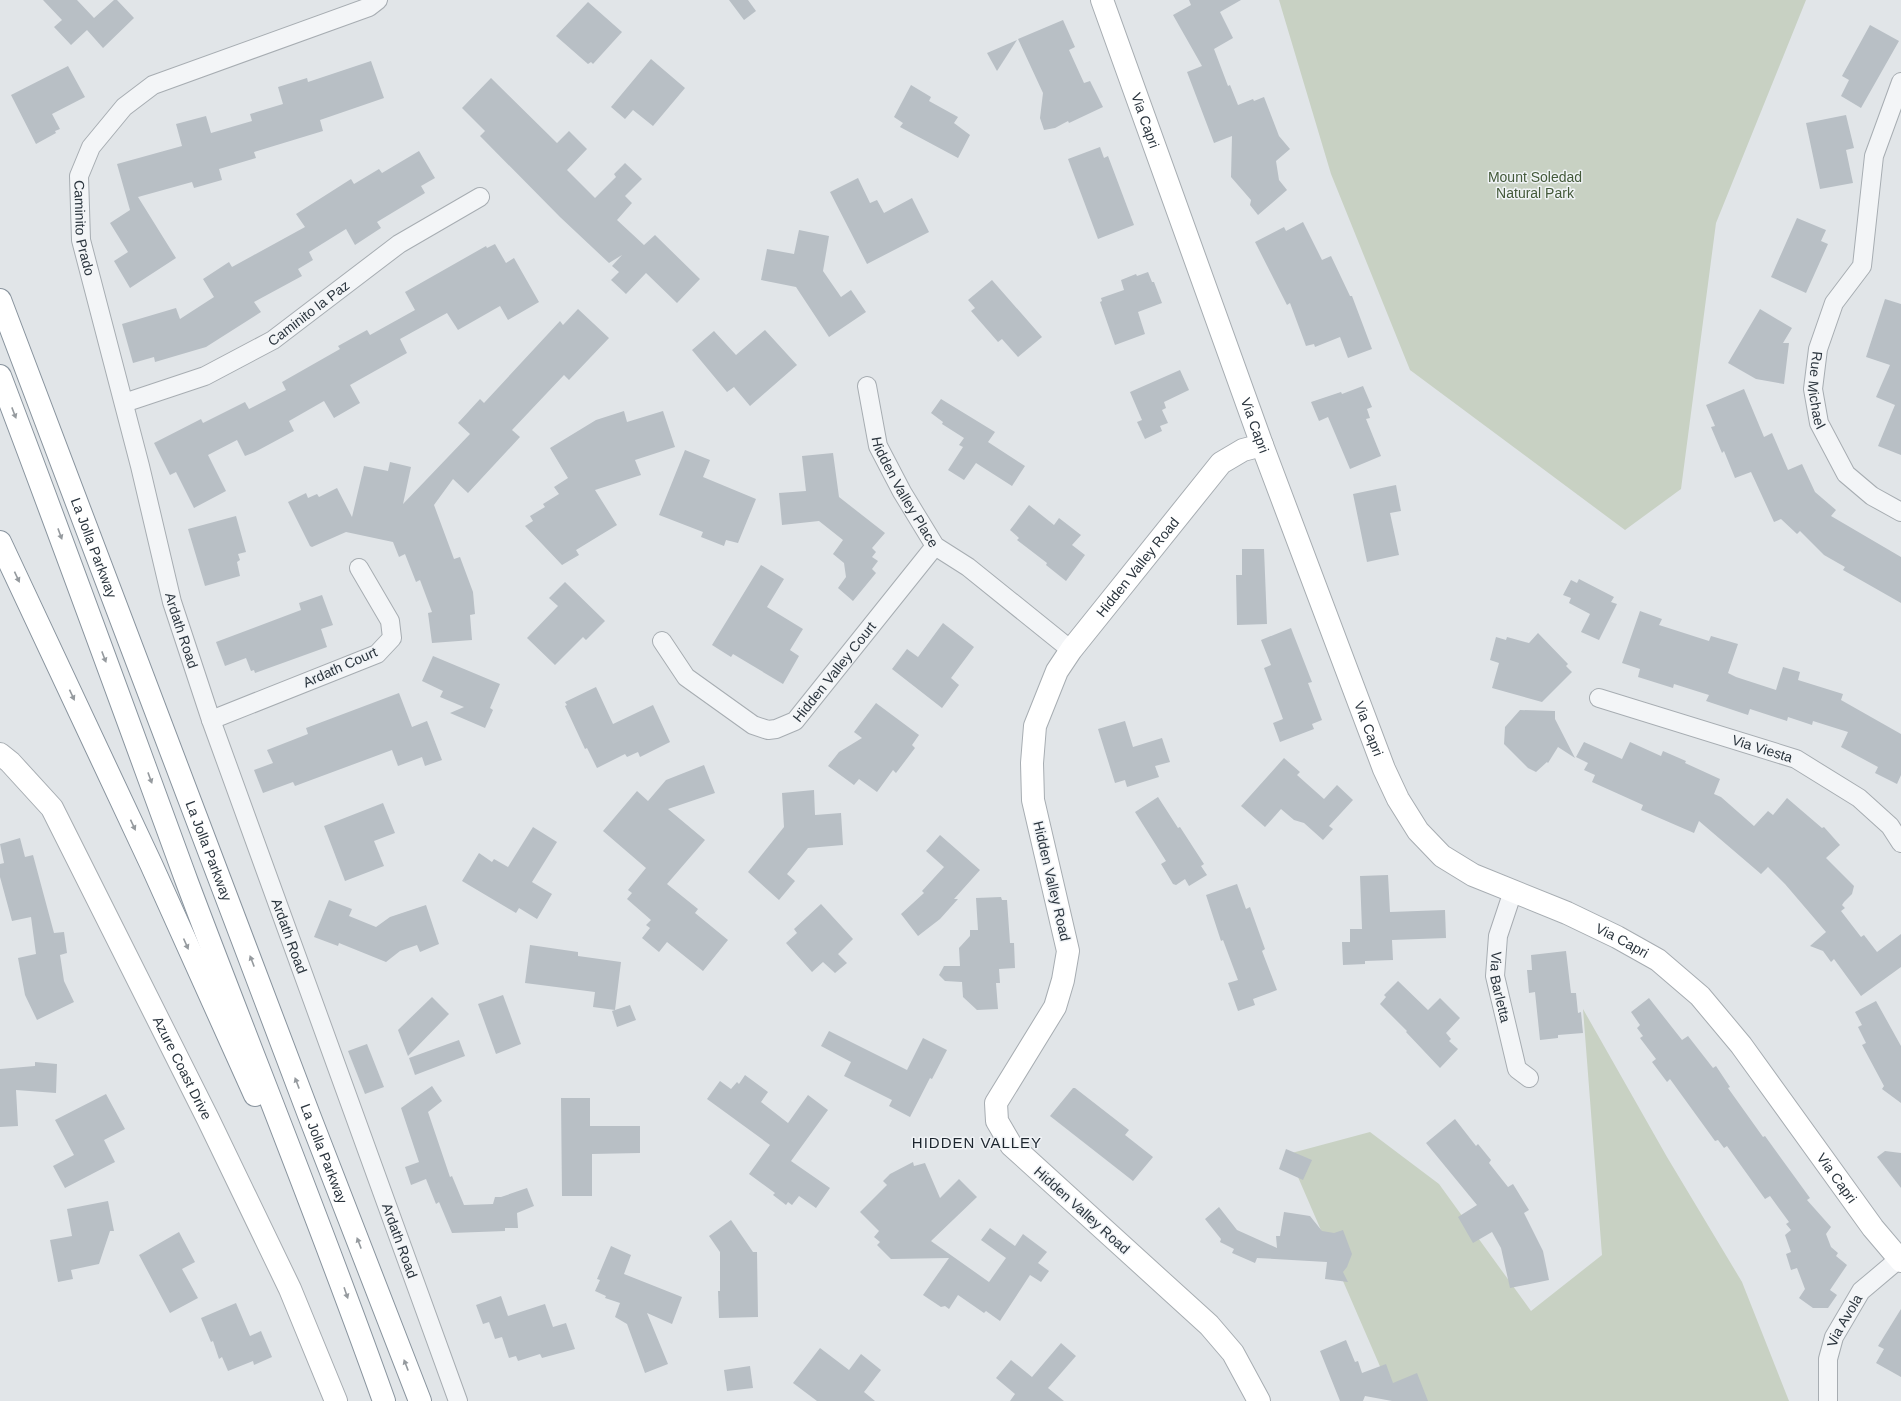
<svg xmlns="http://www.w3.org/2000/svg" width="1901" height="1401" font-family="Arial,sans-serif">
<rect width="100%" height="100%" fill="#e1e5e8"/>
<g fill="#c8d1c3">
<polygon points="1279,0 1806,0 1716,223 1681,489 1625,530 1410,370 1331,174"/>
<polygon points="1583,1009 1667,1157 1742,1282 1789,1401 1395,1401 1288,1154 1370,1132 1439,1184 1531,1311 1602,1255"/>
</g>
<g fill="#b8bfc5">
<polygon points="43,0 77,0 94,18 114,0 117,0 134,18 103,48 87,30 71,45 54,27 62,20"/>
<polygon points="729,0 748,0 756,11 744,20"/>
<polygon points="1189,0 1241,0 1220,12 1233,38 1214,49 1228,86 1230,85 1238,105 1253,99 1254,101 1264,97 1279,136 1290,149 1276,161 1279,180 1287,190 1258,215 1250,205 1251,200 1231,177 1232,136 1214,143 1187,72 1202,66 1173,15 1191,5"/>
<polygon points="588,2 622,32 593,64 591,62 588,64 556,36"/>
<polygon points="1063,20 1075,47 1069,50 1084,83 1090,81 1103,107 1069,123 1068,121 1055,128 1044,130 1040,118 1043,93 1018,39"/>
<polygon points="1870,25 1899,41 1861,108 1841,96 1849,80 1842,76"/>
<polygon points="1017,40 997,71 987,53"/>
<polygon points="651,59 685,88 653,126 633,110 625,119 611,107"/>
<polygon points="371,61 384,98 320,120 323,131 254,152 256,158 219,169 222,180 194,188 192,182 138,197 176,258 130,288 114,261 128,252 110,223 130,210 117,164 182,146 176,124 206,116 211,133 252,121 250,114 283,104 278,87 307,78 308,82"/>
<polygon points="68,66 85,97 52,114 60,129 55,131 56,133 36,144 11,95"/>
<polygon points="491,78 557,143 569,131 587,149 567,170 595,198 616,177 614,174 625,163 642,179 625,196 632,203 617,220 644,245 655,235 700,279 677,303 646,273 626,294 611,280 619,272 612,266 622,255 609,263 560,217 480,136 485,131 462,108"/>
<polygon points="911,85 931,97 929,101 958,117 954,123 970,135 958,158 900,127 903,123 894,117"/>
<polygon points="1846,115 1854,148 1846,150 1853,183 1820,189 1806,123"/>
<polygon points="1100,147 1104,158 1108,156 1134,225 1098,239 1068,159"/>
<polygon points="419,151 435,178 421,186 425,193 377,222 381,228 355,245 346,229 309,252 313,260 298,269 302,276 254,302 261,312 206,347 155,362 154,357 133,363 122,324 176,308 180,319 214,297 203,279 229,262 232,267 305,227 296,214 351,179 354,184 379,169 382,173"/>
<polygon points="858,178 870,203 877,200 884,213 912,198 929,232 867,264 830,192"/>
<polygon points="1797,218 1826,230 1821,241 1828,244 1806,293 1771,277"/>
<polygon points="1303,222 1322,260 1331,256 1350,296 1352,296 1372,349 1348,358 1340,337 1315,347 1314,344 1306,346 1290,303 1287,305 1255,242 1284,227 1286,231"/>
<polygon points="799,230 829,236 823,271 841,297 851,290 866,312 829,337 796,287 761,280 767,249 794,254"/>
<polygon points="495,244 506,263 514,258 539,302 508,320 500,306 458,330 447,313 400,339 407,353 350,385 360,403 334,418 324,401 289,421 294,431 255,452 245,456 237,440 208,455 226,491 194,508 176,472 170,475 154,443 201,419 203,423 245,402 249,409 286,390 282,382 340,349 338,346 367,330 370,335 415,310 405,292 486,246 487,248"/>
<polygon points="1148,272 1152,282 1154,282 1162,303 1138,312 1145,334 1115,345 1100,302 1102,301 1101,298 1124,290 1121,280 1136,274 1137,276"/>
<polygon points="992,280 1042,337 1018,357 1002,339 998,342 971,311 975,308 968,300"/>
<polygon points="1885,299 1901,304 1901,455 1878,446 1895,405 1876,397 1890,365 1866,357"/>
<polygon points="578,309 609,338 569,380 564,375 512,430 520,437 468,493 453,479 434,505 454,559 460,557 473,592 475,614 470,615 472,640 432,643 428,613 432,612 420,580 416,582 405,554 399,557 393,542 346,532 312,547 310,546 288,502 306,493 308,498 317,494 319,497 337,488 352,517 364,466 388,471 390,462 411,467 403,504 470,434 458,423 480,399 484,403 560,321 563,325"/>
<polygon points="1760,309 1792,328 1783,343 1789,343 1784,384 1756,379 1728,363"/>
<polygon points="765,330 797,365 750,406 734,387 727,392 692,350 714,331 736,355"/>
<polygon points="1180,370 1189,390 1164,402 1166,408 1162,410 1168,423 1160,426 1162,431 1145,439 1137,422 1142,420 1130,392"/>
<polygon points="1363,386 1372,407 1367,409 1370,418 1366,419 1381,456 1350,469 1328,417 1319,421 1311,402 1341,392 1342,394"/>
<polygon points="1744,389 1764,437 1772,433 1788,470 1802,464 1815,492 1836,510 1831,516 1901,557 1901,603 1843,570 1845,567 1824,555 1800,531 1797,534 1781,519 1774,522 1751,472 1735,478 1724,451 1722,453 1711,427 1715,426 1706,405"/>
<polygon points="941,399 995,432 988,442 1025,466 1012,486 976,463 964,480 948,470 963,447 959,445 964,438 942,424 943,422 931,413"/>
<polygon points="624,411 627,422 663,411 675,447 635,460 641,475 595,490 617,525 576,550 579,555 562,565 525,526 533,521 530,516 545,507 543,504 559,494 554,487 568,478 550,448 596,420"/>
<polygon points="685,450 710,460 703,477 756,499 738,543 726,540 724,546 701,537 703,532 659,515"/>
<polygon points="833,453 839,497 885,533 872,548 876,552 872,557 878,561 872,569 876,573 853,601 838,588 846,577 844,563 833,554 843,540 819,521 782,525 779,493 806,491 802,456"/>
<polygon points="1396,485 1401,511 1390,513 1399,555 1367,562 1353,494"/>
<polygon points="1029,505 1054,525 1059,518 1081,535 1072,545 1085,555 1066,581 1046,565 1047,563 1017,540 1019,538 1010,530"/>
<polygon points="236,516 246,552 238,554 240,560 237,562 240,576 205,586 188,529"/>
<polygon points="1242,549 1264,549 1267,624 1237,625 1236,575 1242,575"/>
<polygon points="761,565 784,579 767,607 803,629 790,650 799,656 783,684 733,654 731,657 712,645"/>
<polygon points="1579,579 1614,597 1611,602 1617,604 1599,640 1581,632 1590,614 1569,603 1571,598 1563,595 1571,580 1577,583"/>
<polygon points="565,582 605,621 586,640 583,637 555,665 527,638 558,606 549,598"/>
<polygon points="322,595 333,625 321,629 327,647 255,673 254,670 251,671 246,658 225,666 216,642 301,610 299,603"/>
<polygon points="1640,611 1662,619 1659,625 1709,641 1711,636 1738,644 1728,673 1736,677 1776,690 1783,667 1800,672 1798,680 1843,694 1841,700 1901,734 1901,775 1897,784 1875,773 1878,767 1841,747 1848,732 1813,721 1812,725 1788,717 1787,721 1750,709 1748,715 1706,701 1709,695 1674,684 1673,688 1638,677 1640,669 1622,663"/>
<polygon points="943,623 974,647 951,678 959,685 942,708 892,669 907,649 918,657"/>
<polygon points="1291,628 1312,682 1308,683 1322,720 1312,724 1314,729 1280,742 1273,723 1283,719 1264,668 1271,665 1261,640"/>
<polygon points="1538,633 1568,664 1566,666 1572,672 1542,702 1492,688 1499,663 1490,660 1496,637 1506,640 1507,637 1529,643"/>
<polygon points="433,656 500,684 490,708 493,710 485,728 450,713 464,707 440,697 443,691 422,681"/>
<polygon points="596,687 613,724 653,705 670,742 640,757 638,752 627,757 625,754 597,768 587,748 585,749 565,706 567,705 565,702"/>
<polygon points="399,693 412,727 427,721 442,760 425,766 422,757 398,766 392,750 295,786 293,782 263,793 254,770 273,763 267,750 308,734 306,728"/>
<polygon points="876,703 919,735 912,745 915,748 896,773 893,770 877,792 859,779 854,785 828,766 839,752 862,738 854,732"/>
<polygon points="1520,710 1555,711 1555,719 1575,758 1558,747 1548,763 1547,762 1536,772 1528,768 1504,744 1505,727"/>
<polygon points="1125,721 1133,747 1162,738 1170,762 1155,766 1159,777 1127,787 1125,780 1115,783 1098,729"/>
<polygon points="1584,742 1622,759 1630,742 1661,756 1663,751 1686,761 1685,763 1720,779 1714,794 1721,797 1754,826 1768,811 1773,815 1787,798 1822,828 1824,827 1840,845 1826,858 1854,886 1852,894 1844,902 1842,905 1845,908 1841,911 1861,937 1864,935 1877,952 1901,934 1901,967 1861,996 1834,959 1831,962 1823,951 1810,946 1826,932 1785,884 1768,867 1761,874 1699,821 1694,833 1641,810 1643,805 1592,782 1595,775 1584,770 1588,763 1576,757"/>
<polygon points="1284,758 1300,772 1297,775 1324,799 1337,785 1353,800 1329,826 1333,829 1323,840 1304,823 1294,820 1281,809 1265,827 1241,806"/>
<polygon points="704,765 715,793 668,809 705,840 667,884 698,909 695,913 728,940 703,971 667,942 659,952 642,938 650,928 646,925 651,920 627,899 632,893 628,890 646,868 603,831 637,791 648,801 666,780"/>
<polygon points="814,790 815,815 841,813 843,845 808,848 787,874 795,881 779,900 748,872 784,827 782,793"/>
<polygon points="1158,797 1178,828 1180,827 1204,864 1201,866 1207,875 1189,886 1185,879 1176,885 1173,884 1161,864 1166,861 1135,812"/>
<polygon points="383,803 395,833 374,841 384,866 345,881 324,826"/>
<polygon points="533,827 557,842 532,882 552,894 537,919 519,908 516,913 462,881 479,853 492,862 494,859 508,867"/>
<polygon points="940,835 980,870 954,899 958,899 940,919 918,936 901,914 924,893 922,891 944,867 926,851"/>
<polygon points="20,838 25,857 33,855 54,933 64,932 67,953 60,955 64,981 74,1002 37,1020 25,995 18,958 36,954 31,917 12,921 0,877 0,864 4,863 0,844"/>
<polygon points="1388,875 1390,912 1445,910 1446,938 1392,940 1393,960 1365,961 1365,964 1343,965 1342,942 1350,942 1350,929 1362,929 1360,876"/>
<polygon points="1237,884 1246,909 1250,907 1265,949 1262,951 1277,990 1253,999 1255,1005 1238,1011 1228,983 1238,980 1223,940 1221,941 1206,895"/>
<polygon points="1001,897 1002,900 1007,900 1010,943 1014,943 1015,968 999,969 1000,983 996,983 998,1009 977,1010 963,997 962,982 945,981 939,975 944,966 960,966 959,948 970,936 970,930 978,930 976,898"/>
<polygon points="329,900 352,909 349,916 376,927 390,917 426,905 439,944 420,952 417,945 400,951 386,962 339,943 338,946 314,937"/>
<polygon points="821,904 853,939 838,954 847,963 835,973 823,962 812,972 786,943 797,933 794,929"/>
<polygon points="530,945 578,952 578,956 621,962 615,1010 593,1007 595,992 525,983"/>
<polygon points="1566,951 1571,993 1576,993 1578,1013 1581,1012 1583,1033 1558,1035 1558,1038 1540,1040 1535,992 1529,993 1527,970 1532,970 1531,955"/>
<polygon points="1398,981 1428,1010 1440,998 1460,1018 1446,1033 1451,1039 1449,1041 1458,1049 1440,1068 1406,1032 1407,1031 1380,1004 1386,997 1384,995"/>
<polygon points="503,995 521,1044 496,1054 478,1004"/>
<polygon points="432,997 449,1014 408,1056 398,1030"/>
<polygon points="1649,998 1682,1040 1688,1036 1713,1068 1716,1066 1730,1087 1728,1088 1763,1137 1765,1136 1810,1198 1807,1200 1831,1227 1826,1234 1831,1247 1838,1253 1836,1256 1847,1265 1830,1290 1837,1295 1828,1308 1813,1308 1799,1298 1805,1289 1797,1268 1791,1270 1786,1254 1791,1252 1785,1235 1791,1230 1786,1224 1789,1222 1770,1196 1765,1199 1727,1146 1724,1148 1718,1140 1715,1141 1670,1079 1667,1082 1652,1062 1656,1059 1640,1038 1643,1036 1637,1028 1640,1025 1631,1012"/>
<polygon points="1876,1001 1901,1046 1901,1103 1882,1089 1884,1086 1862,1045 1866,1043 1858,1027 1862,1025 1855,1012"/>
<polygon points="630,1005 636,1020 617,1027 612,1011"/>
<polygon points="829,1031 907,1070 923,1038 947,1050 932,1079 930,1078 910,1117 889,1106 892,1100 844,1076 851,1062 821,1046"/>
<polygon points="459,1040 465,1056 415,1075 409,1058"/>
<polygon points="367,1044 384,1087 365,1094 348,1051"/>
<polygon points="35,1062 57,1064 56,1093 16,1090 18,1126 0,1127 0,1069 35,1066"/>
<polygon points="745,1075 768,1092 761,1102 788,1123 808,1095 828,1110 791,1161 830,1188 816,1208 799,1196 792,1205 788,1202 786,1205 773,1195 775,1193 749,1174 770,1145 707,1099 720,1081 731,1089 737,1082 739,1084"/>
<polygon points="432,1086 442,1101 428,1112 450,1177 452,1176 464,1205 493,1204 495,1197 501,1197 527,1188 534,1206 517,1213 518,1228 505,1228 505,1231 452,1233 439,1202 436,1204 426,1179 411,1185 405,1167 419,1162 401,1108"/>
<polygon points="1073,1088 1075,1088 1129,1130 1125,1135 1153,1157 1133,1181 1050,1116"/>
<polygon points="106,1094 125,1129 104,1140 115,1162 65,1188 53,1166 74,1155 55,1120"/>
<polygon points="561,1098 590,1098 590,1126 640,1126 640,1153 592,1154 592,1196 562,1196"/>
<polygon points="1455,1119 1476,1146 1478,1144 1491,1160 1489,1163 1508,1187 1513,1184 1529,1210 1524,1213 1543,1251 1549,1280 1510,1288 1501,1248 1492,1232 1473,1243 1458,1217 1477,1205 1426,1143"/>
<polygon points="1286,1149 1312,1160 1303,1180 1279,1169"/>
<polygon points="1885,1151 1901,1153 1901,1188 1877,1157"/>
<polygon points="913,1162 914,1166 925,1163 940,1198 959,1179 977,1197 931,1241 989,1282 1006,1258 981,1240 990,1228 1015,1246 1023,1234 1047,1252 1038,1263 1049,1271 1041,1282 1030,1275 1000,1321 986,1311 984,1313 958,1295 949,1309 945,1306 941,1307 923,1295 949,1258 891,1259 877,1245 880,1242 874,1237 879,1231 860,1212 887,1185 883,1181 890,1174"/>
<polygon points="108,1201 114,1231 110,1231 99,1264 71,1270 73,1279 58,1282 50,1240 72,1236 67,1209"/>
<polygon points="1219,1207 1237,1230 1277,1248 1276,1236 1280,1236 1284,1212 1310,1216 1322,1231 1334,1233 1343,1230 1352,1254 1347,1267 1343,1272 1348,1282 1325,1279 1327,1262 1257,1258 1255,1263 1232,1253 1234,1249 1220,1242 1221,1239 1205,1219"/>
<polygon points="731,1220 753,1252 757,1252 758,1317 719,1318 718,1291 720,1291 720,1252 709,1236"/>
<polygon points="179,1232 195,1262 182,1269 198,1298 170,1313 139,1255"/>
<polygon points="611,1246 631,1255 624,1274 682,1297 672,1324 647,1313 668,1364 645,1373 627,1324 615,1317 620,1303 605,1298 606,1296 595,1291 600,1280 597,1279"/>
<polygon points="501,1296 508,1316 545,1304 553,1327 566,1323 575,1349 542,1358 540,1354 518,1361 516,1356 509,1358 502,1337 495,1339 489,1322 483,1324 476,1305"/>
<polygon points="236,1303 250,1336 261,1331 272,1357 254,1365 253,1361 228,1371 222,1357 219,1359 213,1341 211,1342 201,1318"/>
<polygon points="1901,1309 1901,1377 1876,1363 1884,1349 1878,1346"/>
<polygon points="1346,1340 1355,1362 1358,1361 1362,1373 1386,1364 1393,1383 1417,1373 1428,1401 1392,1401 1365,1396 1363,1401 1340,1401 1320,1351"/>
<polygon points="1061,1343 1076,1356 1048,1388 1064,1401 1010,1401 1015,1394 996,1378 1011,1360 1032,1377"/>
<polygon points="820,1348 849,1370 861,1354 881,1370 864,1392 875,1401 817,1401 793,1383"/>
<polygon points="750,1366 753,1388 727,1391 724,1370"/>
</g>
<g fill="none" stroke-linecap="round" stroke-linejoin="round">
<g stroke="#a7adb2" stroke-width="20">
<g id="street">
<path id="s1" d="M378 0 369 7 153 85 124 107 91 147 79 176 81 240 140 466 172 602 211 720 458 1401"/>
<path id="s2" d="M1901 82 1874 156 1862 266 1834 303 1818 349 1813 389 1819 423 1846 474 1872 496 1901 512"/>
<path id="s3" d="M867 386 878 446 902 492 935 546 968 567 1071 650"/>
<path id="s4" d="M124 403 205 376 273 340 399 244 480 197"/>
<path id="s5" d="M662 641 686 677 753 725 768 730 776 729 795 721 935 546"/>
<path id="s6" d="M1599 698 1796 759 1859 798 1890 826 1901 843"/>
<polyline points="211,720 377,654 392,638 390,621 359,568"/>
<path id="s7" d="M1513 891 1498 936 1495 976 1517 1069 1529 1078"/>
<path id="s8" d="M1828 1401V1359L1834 1337 1861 1291 1899 1259"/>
</g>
</g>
<g stroke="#a7adb2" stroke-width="24">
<g id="secondary">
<path id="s9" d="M1102 0 1262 445 1384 769 1398 799 1418 831 1442 856 1473 875 1567 913 1617 937 1658 960 1700 996 1741 1045 1873 1228 1901 1261"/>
<path id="s10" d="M0 754 10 762 52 808 208 1119 290 1289 336 1401"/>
<path id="s11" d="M1259 1401 1233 1353 1209 1325 1011 1145 997 1121 996 1103 1055 1007 1063 980 1068 951 1033 800 1032 763 1035 726 1057 671 1071 650 1221 463 1243 450 1262 445"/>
</g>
</g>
<g stroke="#89949e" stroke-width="24">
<g id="highway">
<path id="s12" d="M0 300 309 1115 420 1401"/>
<path d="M0 376C64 544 125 713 187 882 252 1055 322 1226 384 1401"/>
<polyline points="0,542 151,864 255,1095"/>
</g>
</g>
<use href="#street" stroke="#f3f5f7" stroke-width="18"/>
<use href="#secondary" stroke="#fff" stroke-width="22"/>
<use href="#highway" stroke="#fff" stroke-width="22"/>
</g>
<defs><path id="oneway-solid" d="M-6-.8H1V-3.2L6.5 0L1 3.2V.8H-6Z"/></defs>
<g fill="#959a9e">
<use href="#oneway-solid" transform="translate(14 413) rotate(69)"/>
<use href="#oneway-solid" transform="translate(60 534) rotate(70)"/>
<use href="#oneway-solid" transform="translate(17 577) rotate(65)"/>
<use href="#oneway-solid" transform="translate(104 657) rotate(69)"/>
<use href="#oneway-solid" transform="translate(72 695) rotate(65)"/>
<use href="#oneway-solid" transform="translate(150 778) rotate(70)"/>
<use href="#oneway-solid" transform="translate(133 825) rotate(65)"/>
<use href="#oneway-solid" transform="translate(186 944) rotate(66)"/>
<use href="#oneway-solid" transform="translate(252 961) rotate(-111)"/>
<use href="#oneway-solid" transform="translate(297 1083) rotate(-111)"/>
<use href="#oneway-solid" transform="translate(359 1243) rotate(-111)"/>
<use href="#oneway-solid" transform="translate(346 1293) rotate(71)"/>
<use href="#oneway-solid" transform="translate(406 1365) rotate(-111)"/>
</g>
<g text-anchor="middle" stroke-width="3" stroke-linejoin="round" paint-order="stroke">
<g font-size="14" fill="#2b353e" stroke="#f0f3f6">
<text dy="5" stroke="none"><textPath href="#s9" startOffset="128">Via Capri</textPath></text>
<text dy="5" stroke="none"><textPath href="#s1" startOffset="413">Caminito Prado</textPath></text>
<text dy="5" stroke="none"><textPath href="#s4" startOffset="207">Caminito la Paz</textPath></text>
<text dy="5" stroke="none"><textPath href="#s2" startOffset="326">Rue Michael</textPath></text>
<text dy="5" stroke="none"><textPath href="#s9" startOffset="452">Via Capri</textPath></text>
<text dy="5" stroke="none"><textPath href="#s3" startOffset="114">Hidden Valley Place</textPath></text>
<text dy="5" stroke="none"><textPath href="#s12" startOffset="265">La Jolla Parkway</textPath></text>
<text dy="5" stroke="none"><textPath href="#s11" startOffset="995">Hidden Valley Road</textPath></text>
<text dy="5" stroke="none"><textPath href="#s1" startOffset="828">Ardath Road</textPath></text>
<text transform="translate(340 667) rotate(-24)" y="5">Ardath Court</text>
<text dy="5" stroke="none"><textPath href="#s5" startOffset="233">Hidden Valley Court</textPath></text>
<text dy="5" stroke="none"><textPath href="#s9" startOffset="776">Via Capri</textPath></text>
<text dy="5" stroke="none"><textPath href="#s6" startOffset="171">Via Viesta</textPath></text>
<text dy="5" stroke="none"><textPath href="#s12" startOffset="589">La Jolla Parkway</textPath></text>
<text transform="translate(1052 881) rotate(77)" y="5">Hidden Valley Road</text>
<text dy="5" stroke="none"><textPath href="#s1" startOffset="1152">Ardath Road</textPath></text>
<text dy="5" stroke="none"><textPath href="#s9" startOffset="1124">Via Capri</textPath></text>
<text dy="5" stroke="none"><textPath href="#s7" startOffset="99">Via Barletta</textPath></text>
<text dy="5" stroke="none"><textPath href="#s10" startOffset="366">Azure Coast Drive</textPath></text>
<text dy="5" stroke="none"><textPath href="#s12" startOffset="913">La Jolla Parkway</textPath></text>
<text dy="5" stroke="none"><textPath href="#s9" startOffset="1448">Via Capri</textPath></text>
<text transform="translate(1082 1210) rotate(42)" y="5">Hidden Valley Road</text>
<text dy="5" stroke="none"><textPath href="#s1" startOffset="1476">Ardath Road</textPath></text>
<text dy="5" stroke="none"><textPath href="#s8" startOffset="84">Via Avola</textPath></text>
</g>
<g font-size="14" fill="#435939" stroke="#f0f3f6">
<text x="1535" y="182">Mount Soledad<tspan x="1535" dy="16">Natural Park</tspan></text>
</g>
<g font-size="15" letter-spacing="1" fill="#1d262f" stroke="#f0f3f6">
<text x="977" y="1148">HIDDEN VALLEY</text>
</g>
</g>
</svg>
